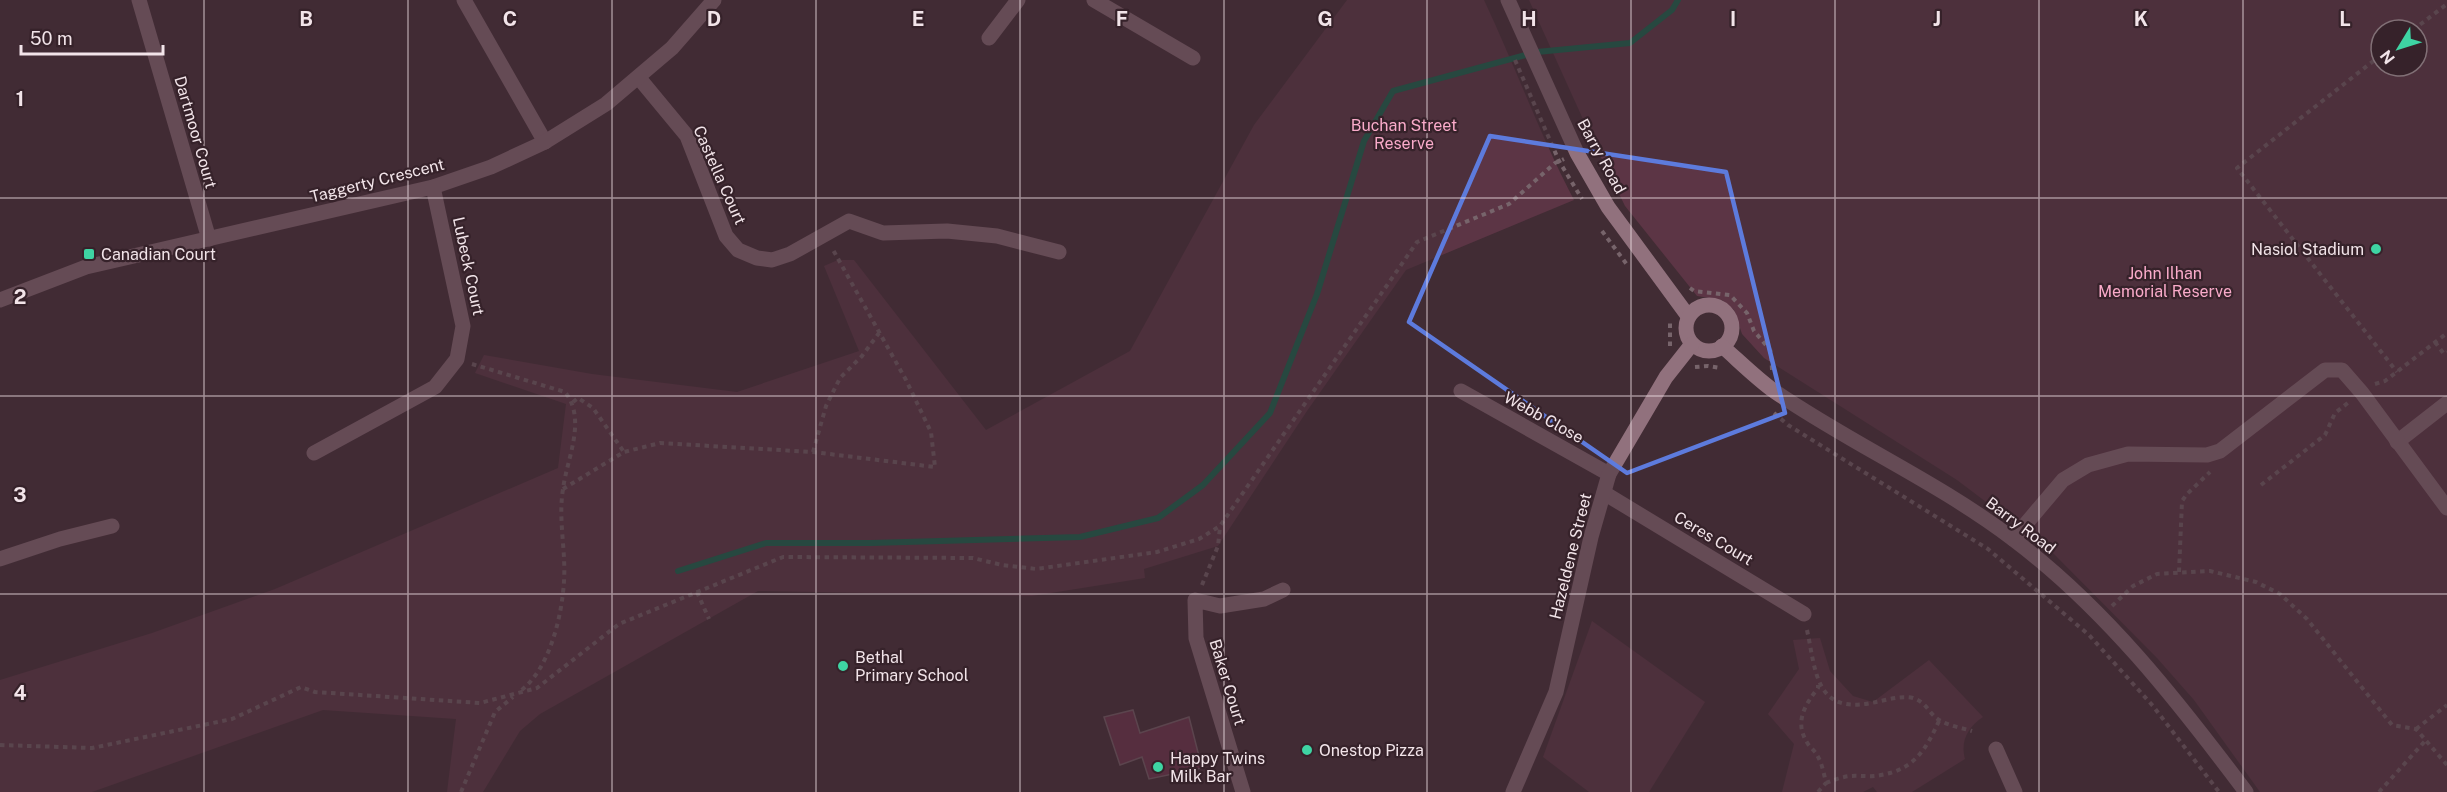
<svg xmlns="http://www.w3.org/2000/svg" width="2447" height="792" font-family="'Public Sans',sans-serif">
<rect width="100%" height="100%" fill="#412c34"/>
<g fill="#5c3545" fill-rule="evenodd">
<path d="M1347 0H1484C1515 66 1540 135 1574 200L1406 270 1307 411 1218 546 1144 569 1145 578 1032 596 758 591 540 714 520 731 483 792H447L456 719 323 710 92 792H0V680L152 633 275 589 558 468 566 404 475 373 484 355 592 374 737 392 859 351 824 266 838 260H854L986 430 1130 351 1254 125Z"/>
<path d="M1529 0H2447V792H2260L2194 700 2157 658 2051 551 1957 480 1764 358 1742 334 1734 310 1722 300 1697 296 1625 206 1592 139ZM2381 30H2417V66H2381Z"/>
<polygon points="1592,621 1705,702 1649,792 1589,792 1543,757"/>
<path d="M1820 638 1830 671 1853 696 1873 702 1929 660 1983 717C1968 727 1960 741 1965 759L1912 792H1877L1873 787 1863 792H1782L1794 744 1768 714 1799 669 1793 640Z"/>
</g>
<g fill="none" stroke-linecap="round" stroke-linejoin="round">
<polyline stroke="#076b4e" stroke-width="6" points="678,571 766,543 871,543 1080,537 1158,518 1203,485 1270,413 1317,294 1364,141 1393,91 1537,52 1630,43 1672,10 1678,0"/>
</g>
<polygon fill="#6f314c" stroke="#7b636c" stroke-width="1.5" points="1133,710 1140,733 1189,717 1202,768 1149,779 1142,757 1120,765 1104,717"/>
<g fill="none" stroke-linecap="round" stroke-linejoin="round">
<g stroke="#77646b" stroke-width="4" stroke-dasharray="4.5 4.5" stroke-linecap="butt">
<polyline points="2413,30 2447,4"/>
<polyline points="2381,55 2237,168 2397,372"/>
<polyline points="1515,60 1559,161 1582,199"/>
<polyline points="1602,231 1628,266"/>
<polyline points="1690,288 1694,291 1730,295 1747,313 1754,331 1771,351 1772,370"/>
<polyline points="2435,342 2444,354 2447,352"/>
<polyline points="1670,346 1670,321"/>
<path d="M472 364 565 392C587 420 567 458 563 489 558 520 566 550 564 581 562 617 549 671 519 692"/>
<polyline points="1695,367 1708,366 1720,368"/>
<polyline points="2375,384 2385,381 2447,333"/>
<polyline points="573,402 578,398 593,408 624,452"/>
<polyline points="1774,413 1788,425 1988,549 2089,635 2153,706 2219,792"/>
<polyline points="813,452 826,406 840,378 862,356 879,333"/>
<polyline points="2261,485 2325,435 2335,413 2349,402"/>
<polyline points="563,489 624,452 660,443 813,452 935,467 931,432 906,380 832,248"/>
<polyline points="2179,572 2182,501 2187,494 2210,472"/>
<polyline points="1202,585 1218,546 1220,527"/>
<polyline points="697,592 709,619"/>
<polyline points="2112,606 2133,586 2157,574 2210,571 2256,582 2280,594 2307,619 2392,725 2416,729 2447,765"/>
<path d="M1807 630C1816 671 1815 714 1871 703 1884 701 1899 695 1913 698 1928 703 1929 715 1941 721 1950 726 1962 728 1972 731"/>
<polyline points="2416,729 2447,705"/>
<polyline points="0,745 92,748 232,719 301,687 315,692 480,703 537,688 619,624 783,557 973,558 1002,565 1036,569 1157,552 1199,539 1220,526 1417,242 1509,204 1555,163 1564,159"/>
<path d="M1826 783C1832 781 1838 778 1844 777 1856 774 1869 778 1881 775 1915 769 1926 749 1939 721"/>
<polyline points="461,792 495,712 513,697"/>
<path d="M1818 792 1826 783C1824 774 1822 763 1817 755 1815 751 1811 748 1808 744 1794 723 1804 706 1818 688V685"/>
<polyline points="2379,792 2426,740"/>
</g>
<g stroke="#91717d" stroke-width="15">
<polyline points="139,0 209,239"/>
<polyline points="464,0 545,142"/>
<polyline points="1094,0 1193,58"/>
<polyline points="1508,0 1577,153 1608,207 1688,316"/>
<polyline points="989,38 1018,0"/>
<polyline points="639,78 687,136 726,236 738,250 757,258 772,260 790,254 849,221 883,233 947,231 997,236 1059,252"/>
<polyline points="0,300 86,267 433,187 491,167 545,142 606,104 672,48 714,0"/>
<circle cx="1709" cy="328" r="23"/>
<path d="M1722 346C1739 361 1756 378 1774 391 1851 444 1938 482 2013 539 2105 608 2177 700 2246 792"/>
<polyline points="1461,391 1609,474"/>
<polyline points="2397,442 2447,403"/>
<polyline points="314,453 435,387 457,359 463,326 433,187"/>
<polyline points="1604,493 1804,614"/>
<polyline points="2013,539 2063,480 2088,465 2128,454 2207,455 2220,451 2325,370 2342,370 2362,393 2447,508"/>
<polyline points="0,559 60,539 112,526"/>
<polyline points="1996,749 2015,792"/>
<polyline points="1243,792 1196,638 1195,600 1220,606 1264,599 1283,590"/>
<polyline points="1513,792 1556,692 1591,537 1609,474 1666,377 1692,344"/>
</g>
</g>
<path d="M0 0H2447V792H0ZM1490 136 1726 172 1785 413 1627 473 1409 322Z" fill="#412c34" fill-opacity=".55" fill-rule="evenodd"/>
<path fill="none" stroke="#5d7bdd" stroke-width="4.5" stroke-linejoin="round" d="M1490 136 1726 172 1785 413 1627 473 1409 322Z"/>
<path fill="none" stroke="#f2e4e9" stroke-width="1.5" stroke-opacity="0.55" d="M204 0V792M408 0V792M612 0V792M816 0V792M1020 0V792M1224 0V792M1427 0V792M1631 0V792M1835 0V792M2039 0V792M2243 0V792M0 198H2447M0 396H2447M0 594H2447"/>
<g fill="#3ed4a3" stroke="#36222a" stroke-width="2">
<circle cx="2376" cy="249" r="6"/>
<rect x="83" y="248" width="12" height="12" rx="3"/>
<circle cx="843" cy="666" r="6"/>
<circle cx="1307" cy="750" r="6"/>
<circle cx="1158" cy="767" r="6"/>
</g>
<g text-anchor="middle" stroke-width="4.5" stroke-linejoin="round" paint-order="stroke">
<g font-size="16" fill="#faabca" stroke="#36222a">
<text x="1404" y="131">Buchan Street<tspan x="1404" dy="18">Reserve</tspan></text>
<text x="2165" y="279">John Ilhan<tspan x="2165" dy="18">Memorial Reserve</tspan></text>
</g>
<g font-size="16" fill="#f2e4e9" stroke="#36222a">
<text transform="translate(196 132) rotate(74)" y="6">Dartmoor Court</text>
<text transform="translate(1602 156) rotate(61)" y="6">Barry Road</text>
<text transform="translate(720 175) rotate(66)" y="6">Castella Court</text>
<text transform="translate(377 180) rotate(-14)" y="6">Taggerty Crescent</text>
<text transform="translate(469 266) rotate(78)" y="6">Lubeck Court</text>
<text transform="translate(1544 417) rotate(29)" y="6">Webb Close</text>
<text transform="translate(2021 525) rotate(37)" y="6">Barry Road</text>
<text transform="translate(1714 538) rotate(31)" y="6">Ceres Court</text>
<text transform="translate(1570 556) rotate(-76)" y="6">Hazeldene Street</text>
<text transform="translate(1228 682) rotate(73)" y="6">Baker Court</text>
</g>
<g font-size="16" fill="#f2e4e9" stroke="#36222a" text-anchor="start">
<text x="2364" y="255" text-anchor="end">Nasiol Stadium</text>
<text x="101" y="260">Canadian Court</text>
<text x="855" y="663">Bethal<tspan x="855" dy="18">Primary School</tspan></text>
<text x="1319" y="756">Onestop Pizza</text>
<text x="1170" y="764">Happy Twins<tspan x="1170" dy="18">Milk Bar</tspan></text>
</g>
</g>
<g font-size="20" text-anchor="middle" font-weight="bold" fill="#f2e4e9" stroke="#36222a" stroke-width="4.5" stroke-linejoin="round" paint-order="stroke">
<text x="306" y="26">B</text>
<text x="510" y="26">C</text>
<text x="714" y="26">D</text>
<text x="918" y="26">E</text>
<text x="1122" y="26">F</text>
<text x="1325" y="26">G</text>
<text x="1529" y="26">H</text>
<text x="1733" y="26">I</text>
<text x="1937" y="26">J</text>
<text x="2141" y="26">K</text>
<text x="2345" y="26">L</text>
<text x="20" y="106">1</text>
<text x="20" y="304">2</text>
<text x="20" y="502">3</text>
<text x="20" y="700">4</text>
</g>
<g transform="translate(2399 48) rotate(232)"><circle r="28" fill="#36222a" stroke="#817076" stroke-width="1.5"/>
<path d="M0-4.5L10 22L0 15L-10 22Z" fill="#3ed4a3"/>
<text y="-9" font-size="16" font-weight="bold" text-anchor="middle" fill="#f2e4e9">N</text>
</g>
<path d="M21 45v9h142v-9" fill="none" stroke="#f2e4e9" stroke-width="3"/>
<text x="30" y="45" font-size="18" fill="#f2e4e9" stroke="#36222a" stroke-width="4.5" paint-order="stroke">50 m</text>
</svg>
